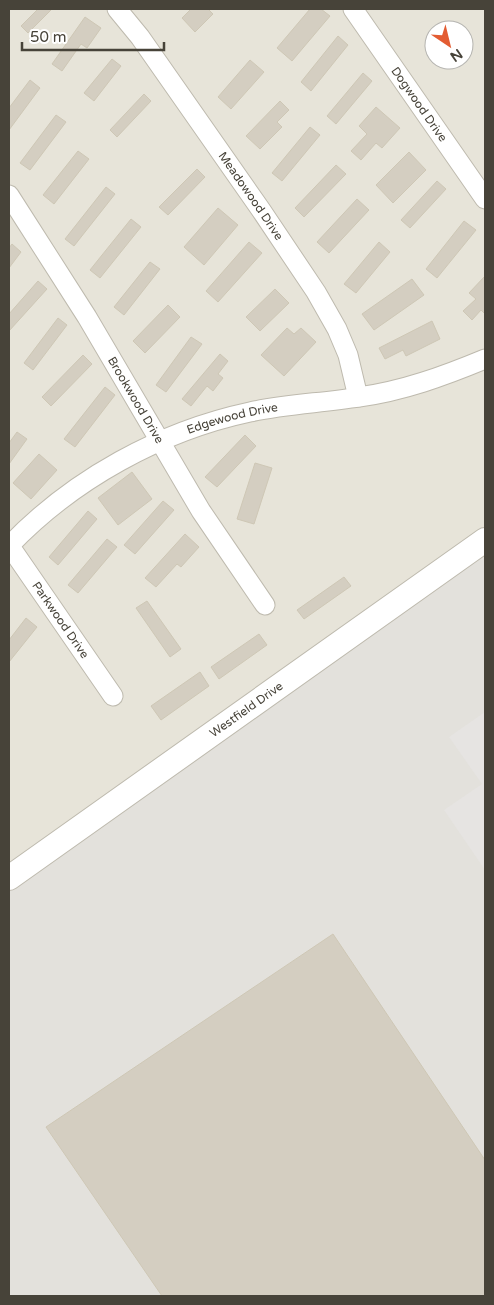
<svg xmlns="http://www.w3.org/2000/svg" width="494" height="1305" font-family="'Varela Round',sans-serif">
<rect width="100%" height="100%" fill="#f4f2eb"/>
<path fill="#e7e4d9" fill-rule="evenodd" d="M9 9H485V542L9 878ZM434 30H464V60H434Z"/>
<polygon fill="#e3e1dc" points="485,542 485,1296 9,1296 9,876"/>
<polygon fill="#e6e4e2" points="485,712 485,870 444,810 482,784 449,737"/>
<g fill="#d4cec1" stroke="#cec7b5">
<polygon points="38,9 52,9 28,33 21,26"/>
<polygon points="191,9 208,9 213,14 195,32 182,18"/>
<polygon points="310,9 321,9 330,16 292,61 277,48"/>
<polygon points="85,17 101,28 87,48 81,44 62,71 52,64"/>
<polygon points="338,36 348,45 311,91 301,82"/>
<polygon points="112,59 121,66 94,101 84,93"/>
<polygon points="250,60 264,72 231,109 218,97"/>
<polygon points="363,73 372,81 336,124 327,116"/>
<polygon points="30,80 40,88 9,130 9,108"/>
<polygon points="144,94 151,101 117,137 110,130"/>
<polygon points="280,101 289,110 277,122 282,127 260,149 246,136"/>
<polygon points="376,107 400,128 382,148 376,143 361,160 351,151 367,134 359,126"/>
<polygon points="56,115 66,122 30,170 20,163"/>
<polygon points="310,127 320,135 282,181 272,173"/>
<polygon points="78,151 89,159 54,204 43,195"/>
<polygon points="409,152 426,170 393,203 376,185"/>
<polygon points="336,165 346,174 304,217 295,208"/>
<polygon points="197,169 205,177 168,215 159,207"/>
<polygon points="437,181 446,189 410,228 401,220"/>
<polygon points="106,187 115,194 74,246 65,239"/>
<polygon points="357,199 369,210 329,253 317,242"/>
<polygon points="218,208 238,225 204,265 184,247"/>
<polygon points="131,219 141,227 100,278 90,270"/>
<polygon points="464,221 476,230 437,278 426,269"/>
<polygon points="249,242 262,253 218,302 206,291"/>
<polygon points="379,242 390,252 356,293 344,284"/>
<polygon points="12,244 21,252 9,268 9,248"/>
<polygon points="150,262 160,269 124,315 114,307"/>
<polygon points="485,276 485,314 481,310 472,320 463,311 476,299 469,293"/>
<polygon points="412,279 424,295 374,330 362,314"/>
<polygon points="38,281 47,289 9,331 9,314"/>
<polygon points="275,289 289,303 260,331 246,317"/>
<polygon points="168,305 180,317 145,353 133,341"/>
<polygon points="58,318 67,325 33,370 24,363"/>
<polygon points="432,321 440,339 406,356 403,350 385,359 379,348"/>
<polygon points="287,328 294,334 301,328 316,342 284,376 261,355"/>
<polygon points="191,337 202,344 166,392 156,385"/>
<polygon points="220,354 228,361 218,374 223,378 213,391 207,386 191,406 182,399"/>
<polygon points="83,355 92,364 51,406 42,397"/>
<polygon points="105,387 115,395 75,447 64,439"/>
<polygon points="17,432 27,439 9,464 9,443"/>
<polygon points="245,435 256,446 217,487 205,477"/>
<polygon points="39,454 57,470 31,499 13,483"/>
<polygon points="255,463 272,468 254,524 237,519"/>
<polygon points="132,472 152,499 118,525 98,498"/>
<polygon points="163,501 174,510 135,554 124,545"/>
<polygon points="88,511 97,519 58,565 49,557"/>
<polygon points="185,534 199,547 181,567 177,564 156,587 145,578"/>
<polygon points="107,539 117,547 78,593 68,585"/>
<polygon points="344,577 351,586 304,619 297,610"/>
<polygon points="147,601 181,649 170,657 136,608"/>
<polygon points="26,618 37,627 9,662 9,640"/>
<polygon points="259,634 267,645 219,679 211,667"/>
<polygon points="200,672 209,686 161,720 151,706"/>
<polygon points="333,934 485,1160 485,1296 162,1296 46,1127"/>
</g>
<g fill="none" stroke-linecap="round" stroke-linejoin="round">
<g stroke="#bebaae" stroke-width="21">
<g id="minor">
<path id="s1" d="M117 9 140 37 261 210 316 292 337 329 348 355 358 397"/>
<path id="s2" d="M353 9 485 199"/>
<path id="s3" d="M9 195 87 317 201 511 265 605"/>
<path id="s4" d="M9 545 113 696"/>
<path id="s5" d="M9 546C73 479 161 431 250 412 286 404 323 403 359 397 403 391 444 376 485 359"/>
</g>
</g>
<g stroke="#bebaae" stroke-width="26">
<g id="tertiary">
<path id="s6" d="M9 878 485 540"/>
</g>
</g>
<use href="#minor" stroke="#fff" stroke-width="19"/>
<use href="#tertiary" stroke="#fff" stroke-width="24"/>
</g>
<g text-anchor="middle" stroke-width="4" stroke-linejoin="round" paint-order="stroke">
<g font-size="12" fill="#474339" stroke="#fff">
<text dy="4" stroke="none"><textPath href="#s2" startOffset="116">Dogwood Drive</textPath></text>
<text dy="4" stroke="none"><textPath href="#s1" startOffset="230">Meadowood Drive</textPath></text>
<text dy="4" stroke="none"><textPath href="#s3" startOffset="241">Brookwood Drive</textPath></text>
<text dy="4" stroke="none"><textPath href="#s5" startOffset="261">Edgewood Drive</textPath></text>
<text dy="4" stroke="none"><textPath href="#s4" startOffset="91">Parkwood Drive</textPath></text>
<text dy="4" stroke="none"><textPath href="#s6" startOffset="291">Westfield Drive</textPath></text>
</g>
</g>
<rect width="494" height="1305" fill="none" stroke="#474339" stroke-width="20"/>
<g transform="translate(449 45) rotate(145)"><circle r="24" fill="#ffffff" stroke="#b5b4b0"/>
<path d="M0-4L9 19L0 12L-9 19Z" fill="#e35c32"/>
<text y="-8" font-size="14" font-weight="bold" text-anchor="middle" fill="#474339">N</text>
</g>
<path d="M22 42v8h142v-8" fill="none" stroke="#474339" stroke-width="2.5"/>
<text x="30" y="42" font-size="15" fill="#474339" stroke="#ffffff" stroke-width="4" paint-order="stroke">50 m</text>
</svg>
